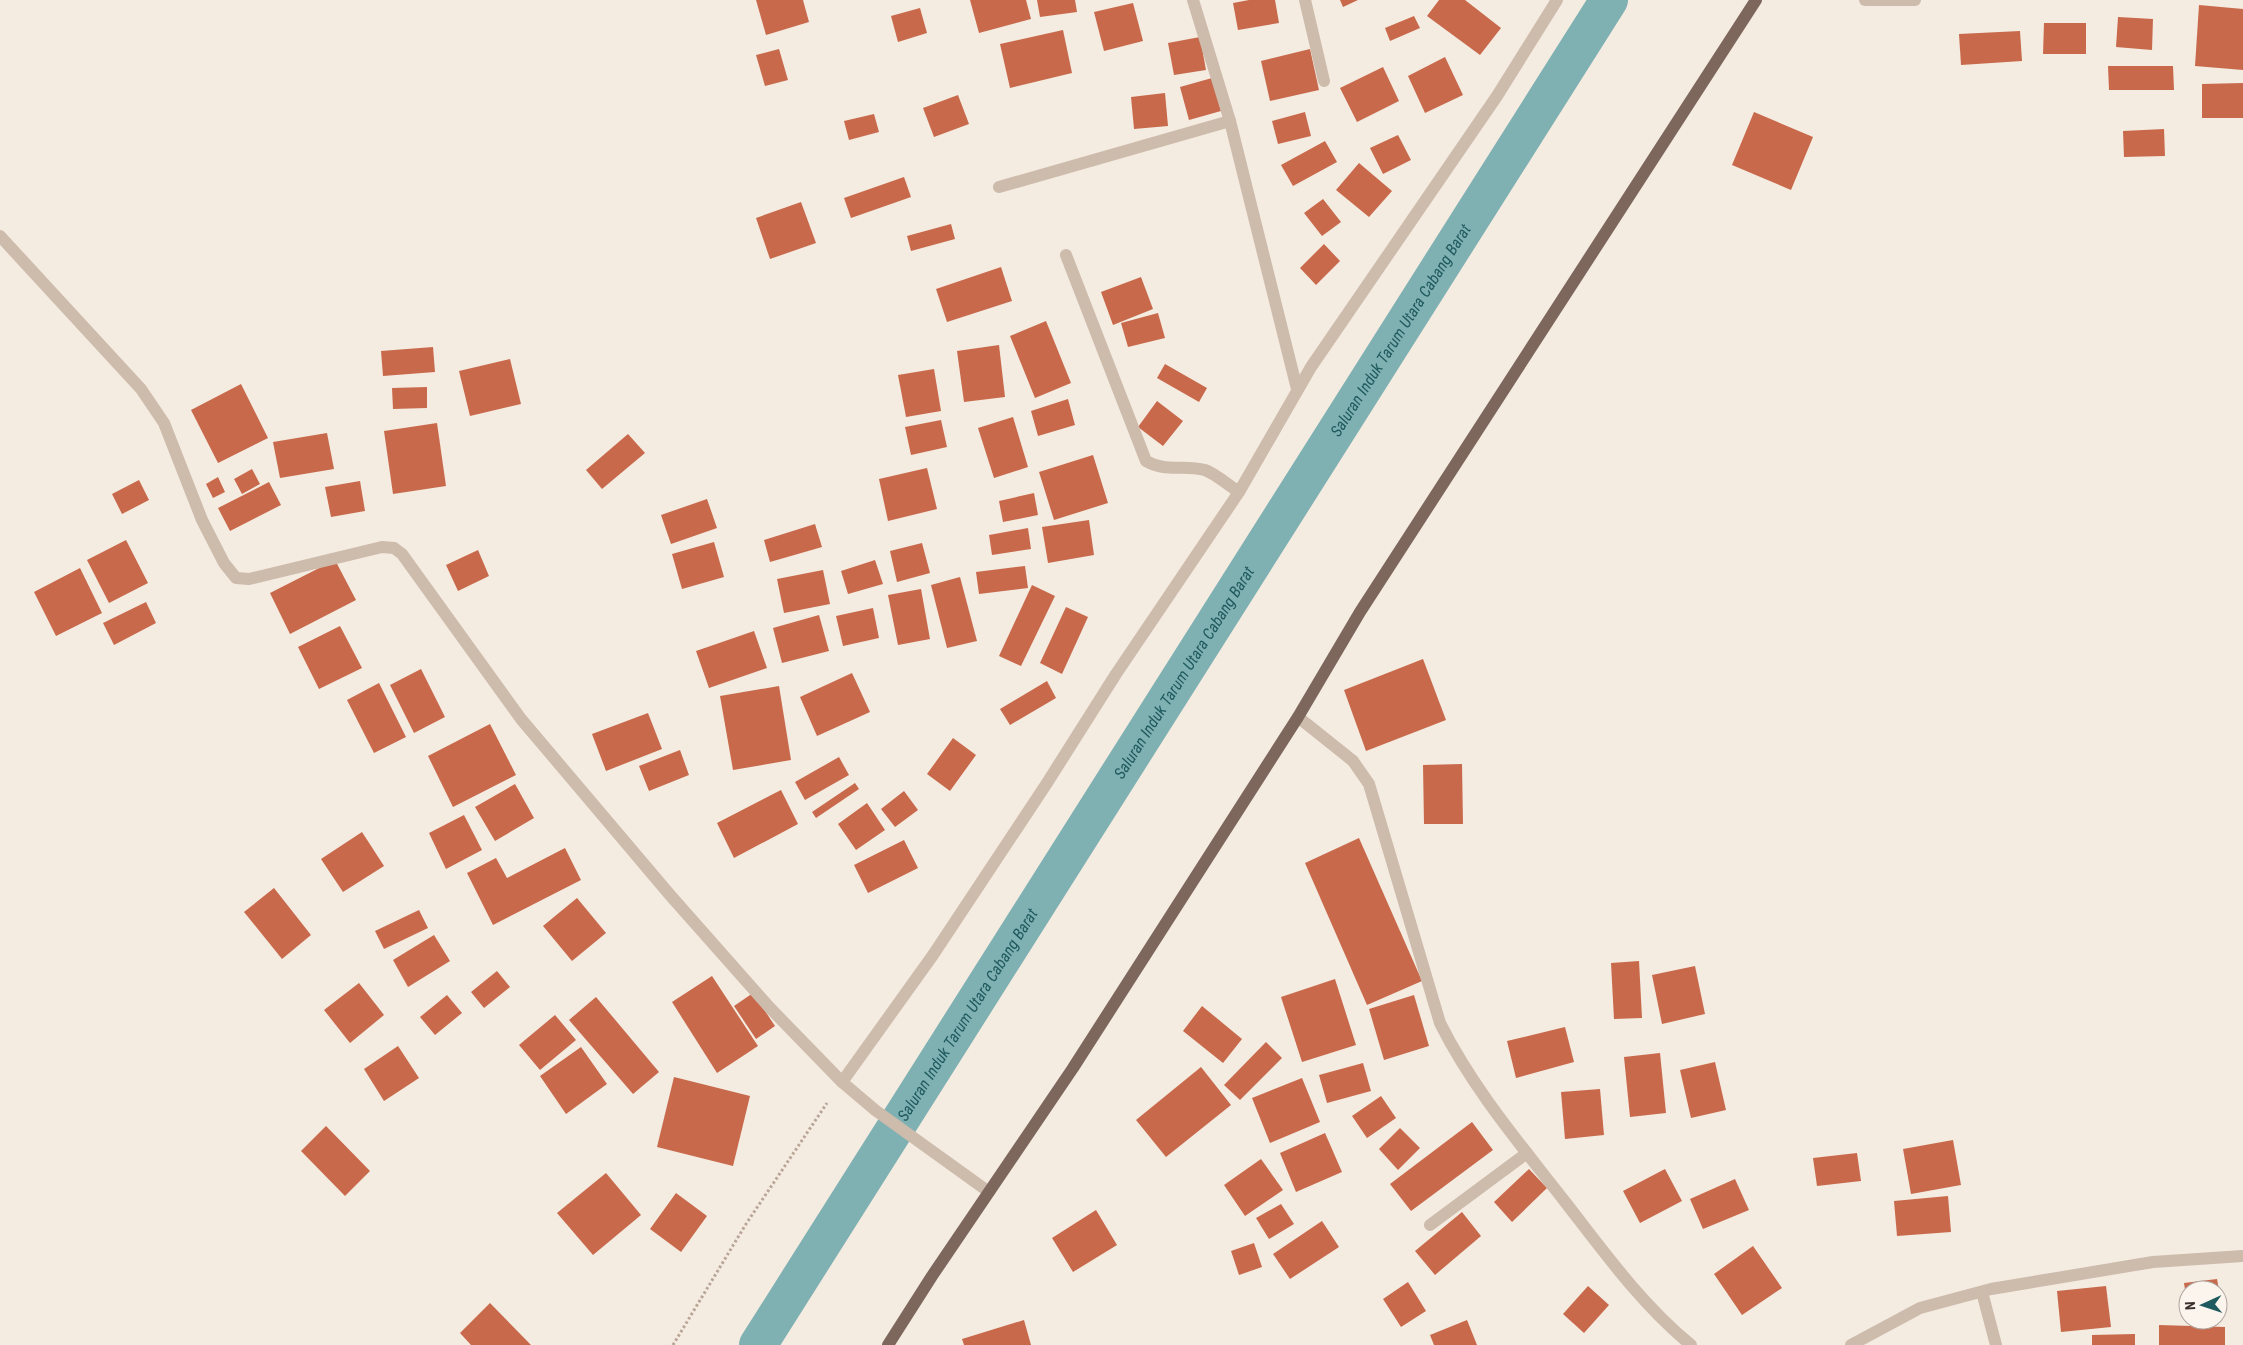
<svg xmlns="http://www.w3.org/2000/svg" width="2243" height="1345" font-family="'Roboto Condensed',sans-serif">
<rect width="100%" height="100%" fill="#f4ebe1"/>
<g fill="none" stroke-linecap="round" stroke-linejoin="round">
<path stroke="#7fb0b2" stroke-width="38" id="s1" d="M758 1345 1609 0"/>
</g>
<g fill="#c8694b">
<polygon points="756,0 803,0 809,22 766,35"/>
<polygon points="970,0 1026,0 1031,19 979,33"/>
<polygon points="1037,0 1075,0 1077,12 1040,17"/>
<polygon points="1249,0 1275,0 1279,23 1238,30 1233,3"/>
<polygon points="1340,0 1358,0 1343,7"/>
<polygon points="1439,0 1465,0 1501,28 1480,55 1427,16"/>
<polygon points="1133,3 1143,41 1104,51 1094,12"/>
<polygon points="2199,5 2243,9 2243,70 2195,66"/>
<polygon points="920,8 927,33 898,42 891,16"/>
<polygon points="1414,16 1420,28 1390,41 1385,28"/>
<polygon points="2118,17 2153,19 2152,50 2116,47"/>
<polygon points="2044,23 2086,23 2086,54 2043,54"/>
<polygon points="1063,30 1072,73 1010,88 1000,44"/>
<polygon points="2020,31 2022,61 1961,65 1959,34"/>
<polygon points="1200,37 1206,70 1174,75 1168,43"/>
<polygon points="779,49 788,80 765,86 756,55"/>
<polygon points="1310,49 1319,90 1270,101 1261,61"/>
<polygon points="1445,57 1463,95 1425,113 1408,76"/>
<polygon points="2108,66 2173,66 2174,90 2109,90"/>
<polygon points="1383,67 1399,101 1357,122 1340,88"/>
<polygon points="1212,78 1221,111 1189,120 1180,87"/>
<polygon points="2243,83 2243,118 2202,118 2202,84"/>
<polygon points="1165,93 1168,126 1134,129 1131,97"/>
<polygon points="958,95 969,124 934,137 923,108"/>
<polygon points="1305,112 1311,136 1278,144 1272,121"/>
<polygon points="1754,112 1813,137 1791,190 1732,165"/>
<polygon points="874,114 879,132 849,140 844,121"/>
<polygon points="2164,129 2165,156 2124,157 2123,131"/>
<polygon points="1398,135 1411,160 1383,174 1370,148"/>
<polygon points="1325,141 1337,162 1293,186 1281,165"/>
<polygon points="1359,163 1392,191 1369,217 1336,190"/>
<polygon points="904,177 911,197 851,218 844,198"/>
<polygon points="1323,199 1341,222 1322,236 1304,213"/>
<polygon points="801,202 816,243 770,259 756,218"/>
<polygon points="951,224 955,239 911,251 907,236"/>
<polygon points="1324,244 1340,261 1316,285 1300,268"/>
<polygon points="1001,267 1012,301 947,322 936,289"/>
<polygon points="1141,277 1153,309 1113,325 1101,292"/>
<polygon points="1158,313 1165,338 1128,347 1121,323"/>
<polygon points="1046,321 1071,383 1035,398 1010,336"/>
<polygon points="999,345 1005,397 964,402 957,351"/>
<polygon points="433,347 435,372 383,376 381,351"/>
<polygon points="510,359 521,404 470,416 459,371"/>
<polygon points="1165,364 1207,388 1199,402 1157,378"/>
<polygon points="934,369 941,411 906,417 898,375"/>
<polygon points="241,384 268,438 218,463 191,410"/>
<polygon points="427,387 427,408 393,409 392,388"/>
<polygon points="1068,399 1075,425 1038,436 1031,411"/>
<polygon points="1157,401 1183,421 1163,446 1138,427"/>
<polygon points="1013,417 1028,467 994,478 978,428"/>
<polygon points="941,420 947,447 911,455 905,427"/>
<polygon points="437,423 446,486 393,494 384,431"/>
<polygon points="327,433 334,469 280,478 273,442"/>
<polygon points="628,434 645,453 602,489 586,470"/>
<polygon points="1093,455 1108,503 1054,520 1039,472"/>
<polygon points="927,468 937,509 888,521 879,479"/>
<polygon points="252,469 260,484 242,494 234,479"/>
<polygon points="218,477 225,492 213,498 206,484"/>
<polygon points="139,480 149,500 122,514 112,494"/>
<polygon points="360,481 365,511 331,517 325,487"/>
<polygon points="269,482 281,505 230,531 218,508"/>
<polygon points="1034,493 1038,515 1003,522 999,501"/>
<polygon points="707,499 717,528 671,544 661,515"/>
<polygon points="1089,520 1094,555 1048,563 1042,527"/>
<polygon points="815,524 822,547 770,562 764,540"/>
<polygon points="1028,528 1031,549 992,555 989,535"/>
<polygon points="126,540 148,583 109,603 87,560"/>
<polygon points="714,542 724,577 682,589 672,554"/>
<polygon points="922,543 930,573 897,582 890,551"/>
<polygon points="478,550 489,576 458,591 446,565"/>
<polygon points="335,560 356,600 290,634 270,593"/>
<polygon points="875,560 883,584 848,594 841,571"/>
<polygon points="1025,566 1028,588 979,594 976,572"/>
<polygon points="80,568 102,613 56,636 34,592"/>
<polygon points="823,570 830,604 784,613 777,579"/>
<polygon points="960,577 977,641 947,648 931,585"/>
<polygon points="1032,585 1055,596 1021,666 999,656"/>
<polygon points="921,589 930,639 898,645 888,595"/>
<polygon points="146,602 156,623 114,645 103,623"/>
<polygon points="1066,607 1088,617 1062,674 1040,663"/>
<polygon points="873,608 879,638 843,646 836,616"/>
<polygon points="819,615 829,651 782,663 773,628"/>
<polygon points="340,626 362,668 319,689 298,647"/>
<polygon points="754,631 767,668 709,688 696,651"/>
<polygon points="1423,659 1446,720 1366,751 1344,690"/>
<polygon points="421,669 445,717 414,733 390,685"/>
<polygon points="852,673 870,712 817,736 800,697"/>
<polygon points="1047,681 1056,698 1010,725 1000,709"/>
<polygon points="379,683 406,737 374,753 347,700"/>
<polygon points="779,686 791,760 733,770 720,696"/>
<polygon points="648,713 662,749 606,771 592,734"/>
<polygon points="490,724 516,775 453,807 428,756"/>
<polygon points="953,738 976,755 950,791 927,774"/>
<polygon points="680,750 689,775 649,791 639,766"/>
<polygon points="839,757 849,775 805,800 795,782"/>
<polygon points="1462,764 1463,824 1424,824 1423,765"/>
<polygon points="855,783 859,789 816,818 812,812"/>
<polygon points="515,784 534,818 495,841 475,807"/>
<polygon points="781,790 798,824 734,858 717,823"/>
<polygon points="904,791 918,810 895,827 881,809"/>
<polygon points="867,803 885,830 856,850 838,824"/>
<polygon points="464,815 482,850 446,869 429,833"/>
<polygon points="362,832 384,866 343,892 321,859"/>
<polygon points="1359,838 1422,981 1367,1005 1305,863"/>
<polygon points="904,840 918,868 868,893 854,865"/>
<polygon points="565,848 581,880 493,925 467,873 496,858 507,878"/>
<polygon points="274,888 311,935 282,959 244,912"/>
<polygon points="577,898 606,933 572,961 543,926"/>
<polygon points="419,910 428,928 384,949 375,931"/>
<polygon points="434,935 450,961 408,987 393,960"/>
<polygon points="1639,961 1642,1018 1614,1019 1611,963"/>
<polygon points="1695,966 1705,1014 1662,1024 1652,975"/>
<polygon points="497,971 510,987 484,1008 471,992"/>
<polygon points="712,976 758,1046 717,1073 672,1002"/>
<polygon points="1335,979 1356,1045 1302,1062 1281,997"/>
<polygon points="359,983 384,1015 350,1043 324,1010"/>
<polygon points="753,993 775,1026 756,1039 734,1006"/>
<polygon points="447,995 462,1013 435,1035 420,1017"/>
<polygon points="1414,995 1429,1046 1384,1060 1369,1009"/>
<polygon points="596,997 659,1072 633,1094 569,1020"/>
<polygon points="1202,1006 1242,1039 1223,1063 1183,1031"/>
<polygon points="555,1015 576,1040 540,1070 519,1045"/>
<polygon points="1565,1027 1574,1062 1516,1078 1507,1041"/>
<polygon points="1266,1042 1282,1058 1240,1100 1224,1085"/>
<polygon points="398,1046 419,1078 384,1101 364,1069"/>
<polygon points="581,1047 607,1084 566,1114 540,1076"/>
<polygon points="1660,1053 1666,1113 1630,1117 1624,1057"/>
<polygon points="1715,1062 1726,1110 1691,1118 1680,1070"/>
<polygon points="1363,1063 1371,1091 1327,1103 1319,1075"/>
<polygon points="1201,1067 1231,1105 1166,1157 1136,1120"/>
<polygon points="674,1077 750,1096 733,1166 657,1147"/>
<polygon points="1302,1078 1320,1122 1270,1143 1252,1098"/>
<polygon points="1600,1089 1604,1135 1565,1139 1561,1092"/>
<polygon points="1381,1096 1396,1118 1367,1138 1352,1116"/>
<polygon points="1472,1122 1493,1150 1411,1211 1390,1184"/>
<polygon points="326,1126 370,1171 345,1196 301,1151"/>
<polygon points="1400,1128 1420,1148 1398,1170 1379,1149"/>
<polygon points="1325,1133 1342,1172 1296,1192 1280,1153"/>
<polygon points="1953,1140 1961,1185 1911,1194 1903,1149"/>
<polygon points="1857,1153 1861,1181 1817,1186 1813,1158"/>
<polygon points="1261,1159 1283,1190 1245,1216 1224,1185"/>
<polygon points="1529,1169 1547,1188 1512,1222 1494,1202"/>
<polygon points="1665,1169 1682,1201 1640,1223 1623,1191"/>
<polygon points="606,1173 641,1215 593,1255 557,1213"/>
<polygon points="1735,1179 1749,1210 1703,1229 1690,1199"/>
<polygon points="676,1193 707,1216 681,1252 650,1229"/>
<polygon points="1948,1196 1951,1232 1897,1236 1894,1201"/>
<polygon points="1281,1204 1294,1224 1269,1239 1256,1218"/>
<polygon points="1096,1210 1117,1245 1073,1272 1052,1238"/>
<polygon points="1462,1212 1481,1236 1435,1275 1415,1251"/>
<polygon points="1322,1221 1339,1247 1290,1279 1273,1254"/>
<polygon points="1254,1243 1262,1267 1239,1275 1231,1251"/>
<polygon points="1753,1246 1782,1288 1742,1315 1714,1274"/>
<polygon points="2217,1279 2219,1290 2188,1290 2187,1302 2184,1283"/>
<polygon points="1408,1282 1426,1311 1401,1327 1383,1299"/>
<polygon points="1588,1286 1609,1305 1584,1333 1563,1314"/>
<polygon points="2106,1286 2111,1327 2061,1332 2057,1291"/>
<polygon points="2218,1293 2221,1308 2218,1309"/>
<polygon points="490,1303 531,1345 471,1345 460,1333"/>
<polygon points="1024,1320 1031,1345 964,1345 962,1339"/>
<polygon points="1467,1320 1477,1345 1434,1345 1430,1335"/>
<polygon points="2159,1325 2225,1327 2225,1345 2159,1345"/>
<polygon points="2135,1334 2135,1345 2092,1345 2092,1335"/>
</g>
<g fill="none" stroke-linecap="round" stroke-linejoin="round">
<polyline stroke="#b9a596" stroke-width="3" stroke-dasharray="2.5 2.5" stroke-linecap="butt" points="673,1345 746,1224 827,1103"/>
<g stroke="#cdbbac" stroke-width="12">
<polyline points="1193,0 1230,121 1297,389"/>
<polyline points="1305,0 1324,81"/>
<polyline points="1865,0 1915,0"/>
<polyline points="999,187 1230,121"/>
<polyline points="0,236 141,389 164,423 202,520 224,563 236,578 249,579 382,547 394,548 402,554 521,719 670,895 770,1008 842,1082 875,1110 989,1192"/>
<path d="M1066 255 1146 461C1167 473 1183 464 1205 470 1216 474 1228 485 1239 492"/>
<path d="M1298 717 1353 761 1369 784 1440 1023C1473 1089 1521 1145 1566 1203 1604 1252 1642 1305 1691 1345"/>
<polyline points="842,1082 933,955 1047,783 1116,674 1239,492 1311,367 1497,96 1557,0"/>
<polyline points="1430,1225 1527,1153"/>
<polyline points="1982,1292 1996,1345"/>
<polyline points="1851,1345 1920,1308 1991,1289 2153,1262 2243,1256"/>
</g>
<polyline stroke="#7d675c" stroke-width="12" points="888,1345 932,1276 1073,1068 1298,717 1360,612 1756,0"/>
</g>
<g text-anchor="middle" stroke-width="5" stroke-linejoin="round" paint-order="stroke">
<g font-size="16" font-style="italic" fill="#1f5a5e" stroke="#fbf5ee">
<text dy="6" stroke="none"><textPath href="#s1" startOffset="1201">Saluran Induk Tarum Utara Cabang Barat</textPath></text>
<text dy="6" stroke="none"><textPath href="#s1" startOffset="796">Saluran Induk Tarum Utara Cabang Barat</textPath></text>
<text dy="6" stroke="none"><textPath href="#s1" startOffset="391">Saluran Induk Tarum Utara Cabang Barat</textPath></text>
</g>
</g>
<g transform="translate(2203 1305) rotate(267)"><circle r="24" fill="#fbf5ee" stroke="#aea6a0"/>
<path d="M0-4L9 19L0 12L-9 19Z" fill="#1f5a5e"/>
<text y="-8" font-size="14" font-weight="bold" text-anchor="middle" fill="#3b302b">N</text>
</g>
</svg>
